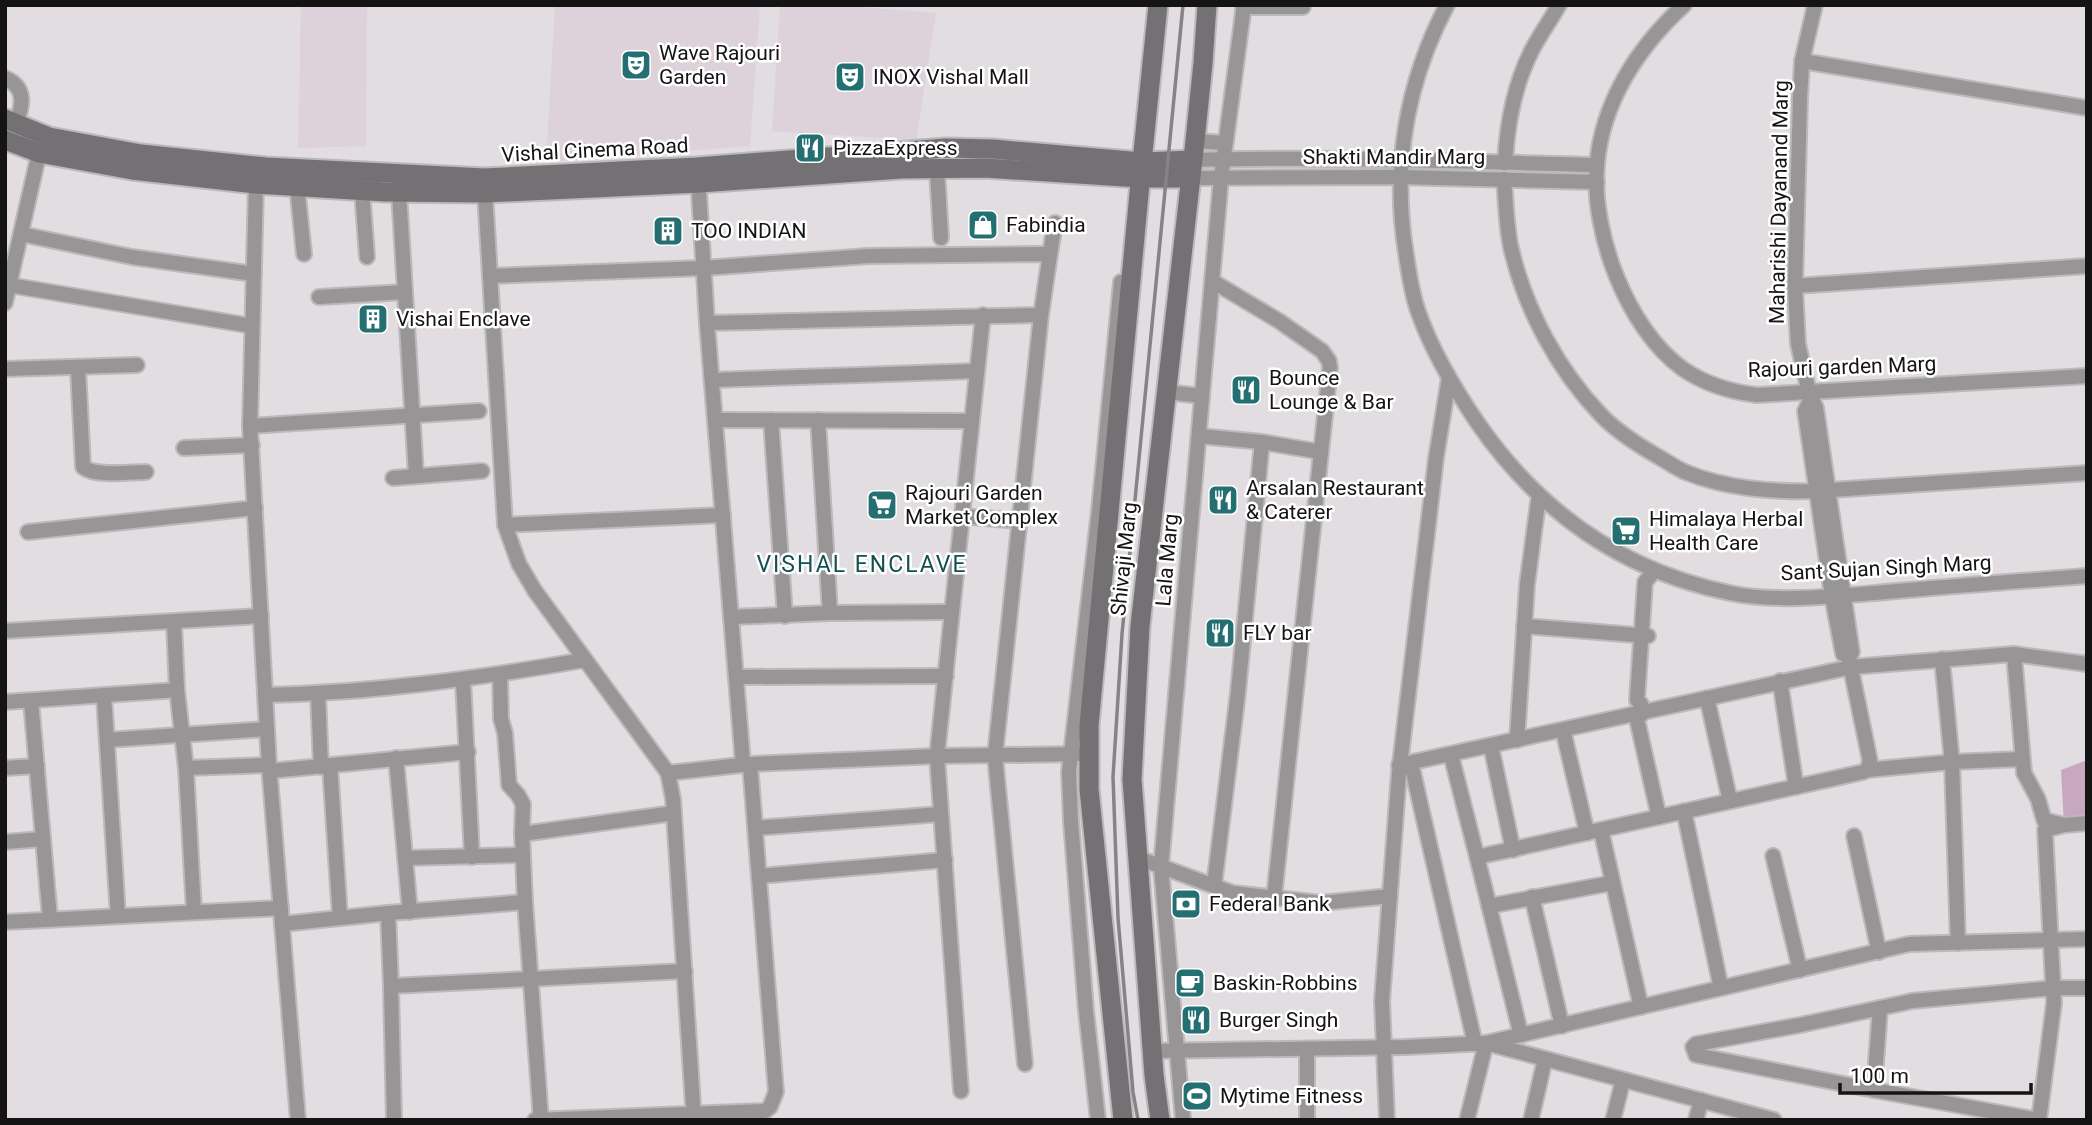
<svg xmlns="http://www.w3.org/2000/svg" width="2092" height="1125" font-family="Roboto,sans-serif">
<rect width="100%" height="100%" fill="#e2dde0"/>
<g fill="#ddd1da">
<polygon points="301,5 367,5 366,146 298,148"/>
<polygon points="555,5 760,5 750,146 546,162"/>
<polygon points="780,5 834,5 936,13 916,140 772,131"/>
</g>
<polygon fill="#c7a8c0" points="2087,760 2087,823 2064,825 2061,770"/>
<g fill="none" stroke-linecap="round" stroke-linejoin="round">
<g stroke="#bdb9bb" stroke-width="18">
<g id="street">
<path d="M1447 5C1406 83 1392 168 1406 254 1409 274 1412 296 1419 314 1433 353 1454 388 1477 422 1539 512 1622 571 1730 593 1777 603 1838 596 1886 592 1953 586 2020 581 2087 576"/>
<path d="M1684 5C1638 47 1602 102 1597 165 1591 232 1627 329 1683 369 1705 384 1731 392 1757 395L2087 376"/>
<polyline points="1243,7 1303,7"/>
<polyline points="1802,61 2087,108"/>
<path d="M5 78C26 87 24 106 15 123"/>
<polyline points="1195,141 1225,143"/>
<path d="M1193 160C1327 156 1462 162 1597 165"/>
<path d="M1505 163C1507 125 1514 86 1531 52 1539 36 1550 21 1559 5"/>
<polyline points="937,169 941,238"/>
<polyline points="698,176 707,323 743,764"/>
<polyline points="1190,178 1400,177 1597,182"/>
<path d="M1504 179C1506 202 1506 225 1511 248 1525 309 1558 370 1601 415 1617 432 1638 445 1657 456 1666 461 1676 468 1685 472 1727 489 1771 492 1816 491L2087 473"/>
<polyline points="256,184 250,426 269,765 298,1120"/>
<polyline points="297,186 304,254"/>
<polyline points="362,190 367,257"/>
<polyline points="399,192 416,475"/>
<polyline points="485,193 505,525 519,564 535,591 668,773 673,799 694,1120"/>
<polyline points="21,234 132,257 254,274"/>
<polyline points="1050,254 1055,223"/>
<polyline points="490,276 704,268 868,256 1050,254 1041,315 995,756 1025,1064"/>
<polyline points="1212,281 1279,321 1322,351 1329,361 1330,368 1321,452"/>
<polyline points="9,285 252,326"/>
<polyline points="1795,286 2087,266"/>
<polyline points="319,297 405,292"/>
<polyline points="5,303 39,153 44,145"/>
<polyline points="707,323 1041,315"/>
<path d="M78 368 83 467C95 477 130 472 146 472"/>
<polyline points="5,369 137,365"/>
<polyline points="712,380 977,371"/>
<polyline points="1166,392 1202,396"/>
<polyline points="1811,399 1805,411 1832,596 1843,654"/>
<polyline points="715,420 972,421"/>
<polyline points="771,420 785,616"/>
<polyline points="818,420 830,613"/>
<polyline points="250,426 479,411"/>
<polyline points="1199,436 1262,442 1321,452 1274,898"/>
<polyline points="184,448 252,445"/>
<polyline points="393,478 482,471"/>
<polyline points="962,516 1019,521"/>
<polyline points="505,525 723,515"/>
<polyline points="28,532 255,508"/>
<polyline points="731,617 830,613 952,612"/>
<polyline points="174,622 177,690 186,768 194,912"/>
<polyline points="1524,626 1648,636"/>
<polyline points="5,631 261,616"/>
<polyline points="2014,654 2024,773 2038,799 2044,820 2064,825 2045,830 2054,1003 2039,1120"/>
<polyline points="1942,659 1952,762 1958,943"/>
<polyline points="500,675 501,719 505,733 509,785 518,795 523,804 522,834 525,902 541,1120"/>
<polyline points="736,677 946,676"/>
<polyline points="463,680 472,857"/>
<polyline points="1780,681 1796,787"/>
<polyline points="318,694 321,767"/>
<path d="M265 695C373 693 479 678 584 660"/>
<polyline points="104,696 118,916"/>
<polyline points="1707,698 1730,801"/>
<polyline points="31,701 50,919"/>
<polyline points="5,702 177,690"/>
<polyline points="1642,714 1641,704 1637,700 1645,582 1651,575"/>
<polyline points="1636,715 1659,817"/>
<polyline points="1563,730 1587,833"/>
<polyline points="107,740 267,729"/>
<polyline points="1517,740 1527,585 1539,495"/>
<polyline points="1491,746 1513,850"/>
<polyline points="1451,755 1477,857"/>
<polyline points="396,758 410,912"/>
<polyline points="1411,763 1475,1044"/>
<polyline points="1399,765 1851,667 2014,654 2087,664"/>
<polyline points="330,766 340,918"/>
<polyline points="5,768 37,766"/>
<polyline points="186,768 269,765"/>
<polyline points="1867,770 1952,762 2022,759"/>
<polyline points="270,771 468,752"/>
<polyline points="668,773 750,764 937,756 1079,754"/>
<polyline points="1684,811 1721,988"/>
<polyline points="2064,825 2087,823"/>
<polyline points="755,828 941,814"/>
<polyline points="1601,830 1641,1007"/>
<polyline points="522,834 674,813"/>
<polyline points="1854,836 1879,952"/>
<polyline points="5,842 43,839"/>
<polyline points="1773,856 1800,970"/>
<polyline points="405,858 522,855"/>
<polyline points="1138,858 1233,893 1321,903 1390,896"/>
<polyline points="759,876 945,860"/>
<polyline points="1214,886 1238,692 1262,442"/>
<polyline points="1532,897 1562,1026"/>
<polyline points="1489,906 1612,883"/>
<polyline points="5,922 281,908"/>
<polyline points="282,924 388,913"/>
<polyline points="391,986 388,913 525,902"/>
<polyline points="1521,1035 1477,857 1863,772 1867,770 1870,761 1849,659 1852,652 1816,408 1809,392 1798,344 1795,286 1800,98 1802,61 1815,5"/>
<polyline points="1307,1049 1307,1120"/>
<polyline points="1152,1051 1406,1047 1486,1043 1774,1120"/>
<polyline points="1874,1090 1696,1055 1693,1047 1696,1044 1800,1025 1880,1008"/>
<polyline points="961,1091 937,756 983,315"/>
<polyline points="394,1120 391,986 685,971"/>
<polyline points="535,1120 765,1111 770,1107 776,1092 750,764"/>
<polyline points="1098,1120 1086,1011 1071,821 1069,772 1099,511 1121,282"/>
<polyline points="1183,1120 1161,867 1221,178 1244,5"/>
<polyline points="1387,1120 1382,1001 1399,773 1436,458 1449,378"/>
<polyline points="1467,1120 1486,1043 1909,944 2087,939"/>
<polyline points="1531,1120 1545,1059"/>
<polyline points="1613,1120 1623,1080"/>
<polyline points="1696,1120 1701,1100"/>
<polyline points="2039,1120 1874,1090 1880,1008 1912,1001 2053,988 2087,988"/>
</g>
</g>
<g stroke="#bdb9bb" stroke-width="23">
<g id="secondary">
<polyline points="5,119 49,137 141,154 266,167 485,178 697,167 946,148 993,149 1142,162 1193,160"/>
<polyline points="5,140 39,153 132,170 256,184 385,192 485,193 699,183 901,169 985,168 1140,178 1190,178"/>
<polyline points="1123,1120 1089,789 1089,725 1142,162 1158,5"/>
<polyline points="1160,1120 1154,1075 1132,779 1140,626 1195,141 1203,63 1207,5"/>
</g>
</g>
<use href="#street" stroke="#979596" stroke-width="14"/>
<use href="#secondary" stroke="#747174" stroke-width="19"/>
<polyline stroke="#868285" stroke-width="3.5" points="1138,1120 1133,1092 1118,918 1113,777 1122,634 1183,5"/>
</g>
<defs>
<g id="theatre-square" transform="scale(1.575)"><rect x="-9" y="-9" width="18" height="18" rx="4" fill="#246f71" stroke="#fff"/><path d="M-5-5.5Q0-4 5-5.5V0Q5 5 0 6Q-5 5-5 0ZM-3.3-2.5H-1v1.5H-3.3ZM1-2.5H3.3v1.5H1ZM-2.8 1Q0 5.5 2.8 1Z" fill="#fff"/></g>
<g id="restaurant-square" transform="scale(1.575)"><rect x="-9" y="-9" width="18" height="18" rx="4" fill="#246f71" stroke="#fff"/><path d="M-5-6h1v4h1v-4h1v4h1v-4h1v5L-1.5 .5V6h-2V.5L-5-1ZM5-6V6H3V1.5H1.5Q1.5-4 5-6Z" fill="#fff"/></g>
<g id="shop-square" transform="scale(1.575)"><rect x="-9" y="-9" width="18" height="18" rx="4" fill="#246f71" stroke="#fff"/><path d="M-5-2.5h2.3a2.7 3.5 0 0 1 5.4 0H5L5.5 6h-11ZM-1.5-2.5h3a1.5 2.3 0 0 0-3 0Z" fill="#fff"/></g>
<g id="building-square" transform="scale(1.575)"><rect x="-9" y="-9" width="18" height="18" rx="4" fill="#246f71" stroke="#fff"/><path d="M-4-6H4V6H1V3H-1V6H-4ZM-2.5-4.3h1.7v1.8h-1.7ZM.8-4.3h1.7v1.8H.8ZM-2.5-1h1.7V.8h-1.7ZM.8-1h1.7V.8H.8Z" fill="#fff"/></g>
<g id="supermarket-square" transform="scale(1.575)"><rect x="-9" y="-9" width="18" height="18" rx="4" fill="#246f71" stroke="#fff"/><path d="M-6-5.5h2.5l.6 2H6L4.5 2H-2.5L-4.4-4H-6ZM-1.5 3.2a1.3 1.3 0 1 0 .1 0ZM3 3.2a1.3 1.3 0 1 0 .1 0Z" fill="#fff"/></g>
<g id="bank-square" transform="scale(1.575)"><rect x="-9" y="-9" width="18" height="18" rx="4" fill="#246f71" stroke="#fff"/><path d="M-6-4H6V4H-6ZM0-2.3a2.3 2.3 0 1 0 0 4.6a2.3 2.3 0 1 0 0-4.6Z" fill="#fff"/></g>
<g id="cafe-square" transform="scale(1.575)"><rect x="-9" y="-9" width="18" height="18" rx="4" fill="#246f71" stroke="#fff"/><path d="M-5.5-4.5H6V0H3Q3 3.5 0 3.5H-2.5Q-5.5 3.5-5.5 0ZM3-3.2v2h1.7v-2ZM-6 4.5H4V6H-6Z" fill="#fff"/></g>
<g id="stadium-square" transform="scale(1.575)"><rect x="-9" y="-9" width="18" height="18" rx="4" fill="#246f71" stroke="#fff"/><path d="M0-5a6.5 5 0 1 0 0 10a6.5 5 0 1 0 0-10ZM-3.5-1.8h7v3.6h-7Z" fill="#fff"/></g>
</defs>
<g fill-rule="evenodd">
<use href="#theatre-square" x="636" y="65"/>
<use href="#theatre-square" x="850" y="77"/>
<use href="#restaurant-square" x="810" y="148"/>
<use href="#shop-square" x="983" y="225"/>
<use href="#building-square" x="668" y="231"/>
<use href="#building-square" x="373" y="319"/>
<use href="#restaurant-square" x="1246" y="390"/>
<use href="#restaurant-square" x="1223" y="500"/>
<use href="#supermarket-square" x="882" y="505"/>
<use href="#supermarket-square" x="1626" y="531"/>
<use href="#restaurant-square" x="1220" y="633"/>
<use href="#bank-square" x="1186" y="904"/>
<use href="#cafe-square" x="1190" y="983"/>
<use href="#restaurant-square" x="1196" y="1020"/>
<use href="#stadium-square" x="1197" y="1096"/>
</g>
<g text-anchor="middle" stroke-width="5" stroke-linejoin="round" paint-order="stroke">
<g font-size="21" fill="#151415" stroke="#fff" text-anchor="start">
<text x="659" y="60">Wave Rajouri<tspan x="659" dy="24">Garden</tspan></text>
<text x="873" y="84">INOX Vishal Mall</text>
<text x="833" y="155">PizzaExpress</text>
<text x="1006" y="232">Fabindia</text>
<text x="691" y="238">TOO INDIAN</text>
<text x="396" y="326">Vishai Enclave</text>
<text x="1269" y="385">Bounce<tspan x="1269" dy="24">Lounge &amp; Bar</tspan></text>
<text x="1246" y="495">Arsalan Restaurant<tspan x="1246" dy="24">&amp; Caterer</tspan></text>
<text x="905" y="500">Rajouri Garden<tspan x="905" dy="24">Market Complex</tspan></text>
<text x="1649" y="526">Himalaya Herbal<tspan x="1649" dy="24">Health Care</tspan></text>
<text x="1243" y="640">FLY bar</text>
<text x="1209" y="911">Federal Bank</text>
<text x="1213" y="990">Baskin-Robbins</text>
<text x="1219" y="1027">Burger Singh</text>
<text x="1220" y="1103">Mytime Fitness</text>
</g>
<g font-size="21" fill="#151415" stroke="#fff">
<text transform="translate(595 150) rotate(-3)" y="7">Vishal Cinema Road</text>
<text x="1394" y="164">Shakti Mandir Marg</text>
<text transform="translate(1779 202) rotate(-89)" y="7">Maharishi Dayanand Marg</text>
<text transform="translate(1842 367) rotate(-2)" y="7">Rajouri garden Marg</text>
<text transform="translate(1124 559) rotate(-84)" y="7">Shivaji Marg</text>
<text transform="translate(1167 560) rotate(-85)" y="7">Lala Marg</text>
<text transform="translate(1886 568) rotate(-3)" y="7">Sant Sujan Singh Marg</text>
</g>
<g font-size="23" letter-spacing="2" fill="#125052" stroke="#fff">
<text x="862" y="572">VISHAL ENCLAVE</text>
</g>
</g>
<rect width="2092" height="1125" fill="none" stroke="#151415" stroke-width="14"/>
<path d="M1840 1083v10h191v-10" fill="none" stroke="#151415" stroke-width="3.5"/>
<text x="1850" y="1083" font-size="21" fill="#151415" stroke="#ffffff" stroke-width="5" paint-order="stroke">100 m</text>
</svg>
